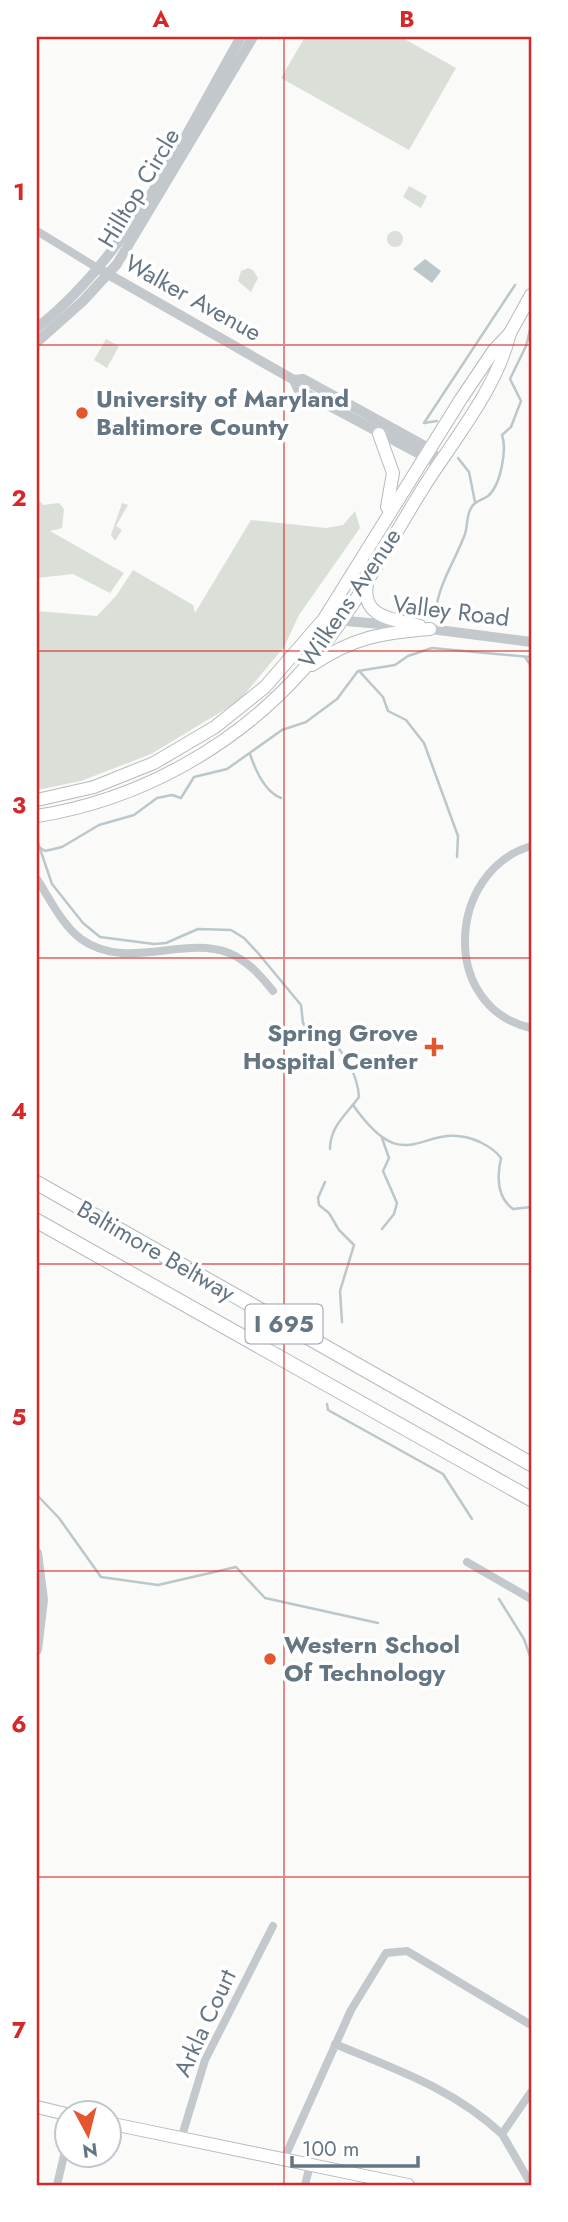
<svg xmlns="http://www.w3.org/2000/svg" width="568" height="2222" font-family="Jost,sans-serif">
<rect width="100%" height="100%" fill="#fafaf8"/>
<g fill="#dadfd7">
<polygon points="305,37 401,37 456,68 409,150 281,78"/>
<polygon points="409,186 427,196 421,208 403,197"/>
<circle cx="395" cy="239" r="8"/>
<polygon points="248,268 253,270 258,278 251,292 238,281 241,271"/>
<polygon points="106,339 119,346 107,368 94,360"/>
<polygon points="37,498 43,505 59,503 64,509 62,528 50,531 124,573 110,593 73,574 37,578"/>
<polygon points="122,503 128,505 116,526 122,530 115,541 111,535"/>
<polygon points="355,511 360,528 299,615 284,647 239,701 151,754 81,781 37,790 37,611 97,616 116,596 133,570 193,605 195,613 251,520 326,528 343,525"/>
</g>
<polygon fill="#bbc7cb" points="425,259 441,271 432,283 413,269"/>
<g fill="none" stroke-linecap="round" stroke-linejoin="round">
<g stroke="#bbc7cb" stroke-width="2.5">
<polyline points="424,423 515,285"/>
<polyline points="424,423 437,421"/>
<polyline points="458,458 469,472 475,502"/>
<path d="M436 610C439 583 456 559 465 534 468 525 466 517 471 508 475 500 481 501 488 496 501 485 507 449 502 435L511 427 521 401 510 379 526 346 531 326"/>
<polyline points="525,657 531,666"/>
<polyline points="360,672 383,697 388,711 406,720 424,743 458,836 457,857"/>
<path d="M250 754C255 769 265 792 281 798"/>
<path d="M37 840 52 884 83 923 100 937 154 944 166 943 198 929 231 930 244 938 258 953 301 1005 303 1023 310 1035C316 1040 319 1037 325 1039 344 1046 358 1078 359 1097 347 1114 330 1126 330 1149"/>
<polyline points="39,847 45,851 62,847 99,825 134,815 157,798 172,795 181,798 194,777 227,769 282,730 306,722 337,699 358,671 395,665 408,656 432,648 530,657"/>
<path d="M353 1105C409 1185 422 1116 480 1142 488 1146 496 1151 501 1158 497 1176 496 1197 513 1209L531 1207"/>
<polyline points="382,1138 389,1158 383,1171 397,1203 394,1214 382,1229"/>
<polyline points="325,1182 318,1198 319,1205 329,1213 339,1230 354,1245 340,1291 342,1322"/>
<polyline points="327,1404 328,1410 443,1474 472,1519"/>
<polyline points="37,1495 59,1518 101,1577 158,1585 236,1567 265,1598 378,1623"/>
<polyline points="499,1599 524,1639 531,1659"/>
</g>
<g stroke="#b3babf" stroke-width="14">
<g id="secondary">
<polyline points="379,434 393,473 387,507"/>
<path d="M367 584C361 618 393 619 420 626"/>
<path d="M312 665C354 637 381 633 430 629"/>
<polyline points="37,800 94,787 154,763 215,727 265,687 324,619 461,399 494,350 510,333 531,295"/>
<path d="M37 816C138 800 233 748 302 671 352 616 386 547 425 485 455 438 497 388 510 333"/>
<polyline points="37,2107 66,2114"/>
<polyline points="108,2123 408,2185"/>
</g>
</g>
<g stroke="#b4b9bd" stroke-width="16">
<g id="motorway">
<polyline points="37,1183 531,1464"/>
<polyline points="37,1221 531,1499"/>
</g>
</g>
<g stroke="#c3c8cc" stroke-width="8">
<polyline points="37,231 99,269"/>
<path d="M531 846C447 871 439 1007 531 1028"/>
<path d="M37 879C50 899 62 925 81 939 127 972 183 935 229 953 248 961 261 976 273 991"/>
<polyline points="467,1562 531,1599"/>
<path d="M335 2044C397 2070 452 2088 502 2134"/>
<polyline points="531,2092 502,2134 531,2184"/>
<polyline points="181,2139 205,2060 273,1926"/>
<polyline points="284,2159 351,2010 386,1953 407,1951 531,2025"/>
<polyline points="57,2185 66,2147"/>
<polyline points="305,2185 310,2165"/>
</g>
<g stroke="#c3c8cc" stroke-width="10">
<polyline points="99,269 294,380 303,379 430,449 440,462"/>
<path d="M37 328C130 254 183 138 241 37"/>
<polyline points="37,342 83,301 117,264 253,37"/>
<polyline points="294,380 298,389 431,460"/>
<polyline points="324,619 403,626"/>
<polyline points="423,628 531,642"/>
<polyline points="37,1553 43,1600 37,1650"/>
</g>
<use href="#secondary" stroke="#fff" stroke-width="12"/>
<use href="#motorway" stroke="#fff" stroke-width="14"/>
</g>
<path fill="none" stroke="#d62828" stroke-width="2" stroke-opacity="0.55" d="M284 37V2185M37 345H531M37 651H531M37 958H531M37 1264H531M37 1571H531M37 1877H531"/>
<g fill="#e4572e" stroke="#fff" stroke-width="2.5">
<circle cx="82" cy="413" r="7"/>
<path d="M430.5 1036.5h7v7h7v7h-7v7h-7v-7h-7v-7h7z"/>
<circle cx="270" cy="1659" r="7"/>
</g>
<g text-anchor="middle" stroke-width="7" stroke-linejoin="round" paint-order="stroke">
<rect fill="#fff" stroke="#939fa8" stroke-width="2" x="245.5" y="1304.5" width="77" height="39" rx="5"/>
<g font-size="23" font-weight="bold" fill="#657683">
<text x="284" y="1332">I 695</text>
</g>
<g font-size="24" fill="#657683" stroke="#fff">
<text transform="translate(139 188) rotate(-59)" y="8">Hilltop Circle</text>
<text transform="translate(193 298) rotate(29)" y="8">Walker Avenue</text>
<text transform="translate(350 598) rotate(-56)" y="8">Wilkens Avenue</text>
<text transform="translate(451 611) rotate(7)" y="8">Valley Road</text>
<text transform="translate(156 1251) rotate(30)" y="8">Baltimore Beltway</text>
<text transform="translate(205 2023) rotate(-65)" y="8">Arkla Court</text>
</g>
<g font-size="24" font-weight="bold" fill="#657683" stroke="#fff" text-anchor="start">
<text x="96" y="407">University of Maryland<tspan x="96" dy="28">Baltimore County</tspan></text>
<text x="418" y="1041" text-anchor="end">Spring Grove<tspan x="418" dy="28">Hospital Center</tspan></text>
<text x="284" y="1653">Western School<tspan x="284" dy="28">Of Technology</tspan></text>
</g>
</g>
<rect width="568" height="2222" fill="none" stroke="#ffffff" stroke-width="77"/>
<g transform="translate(88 2134) rotate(173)"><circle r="33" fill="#ffffff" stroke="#c1c8cd" stroke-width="2"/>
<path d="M0-5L12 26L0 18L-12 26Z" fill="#e4572e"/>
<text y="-10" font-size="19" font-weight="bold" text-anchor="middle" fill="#657683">N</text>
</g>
<path d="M292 2156v10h126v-10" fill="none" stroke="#657683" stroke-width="3.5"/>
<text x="302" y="2156" font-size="21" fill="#657683" stroke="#ffffff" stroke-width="5" paint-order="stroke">100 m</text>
<rect x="38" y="38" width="492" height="2146" fill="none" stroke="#d62828" stroke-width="2.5"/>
<g font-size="23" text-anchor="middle" font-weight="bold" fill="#d62828">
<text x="161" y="27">A</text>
<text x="407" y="27">B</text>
<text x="19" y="200">1</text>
<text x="19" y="506">2</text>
<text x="19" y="813">3</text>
<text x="19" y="1119">4</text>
<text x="19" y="1425">5</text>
<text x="19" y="1732">6</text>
<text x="19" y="2038">7</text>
</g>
</svg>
